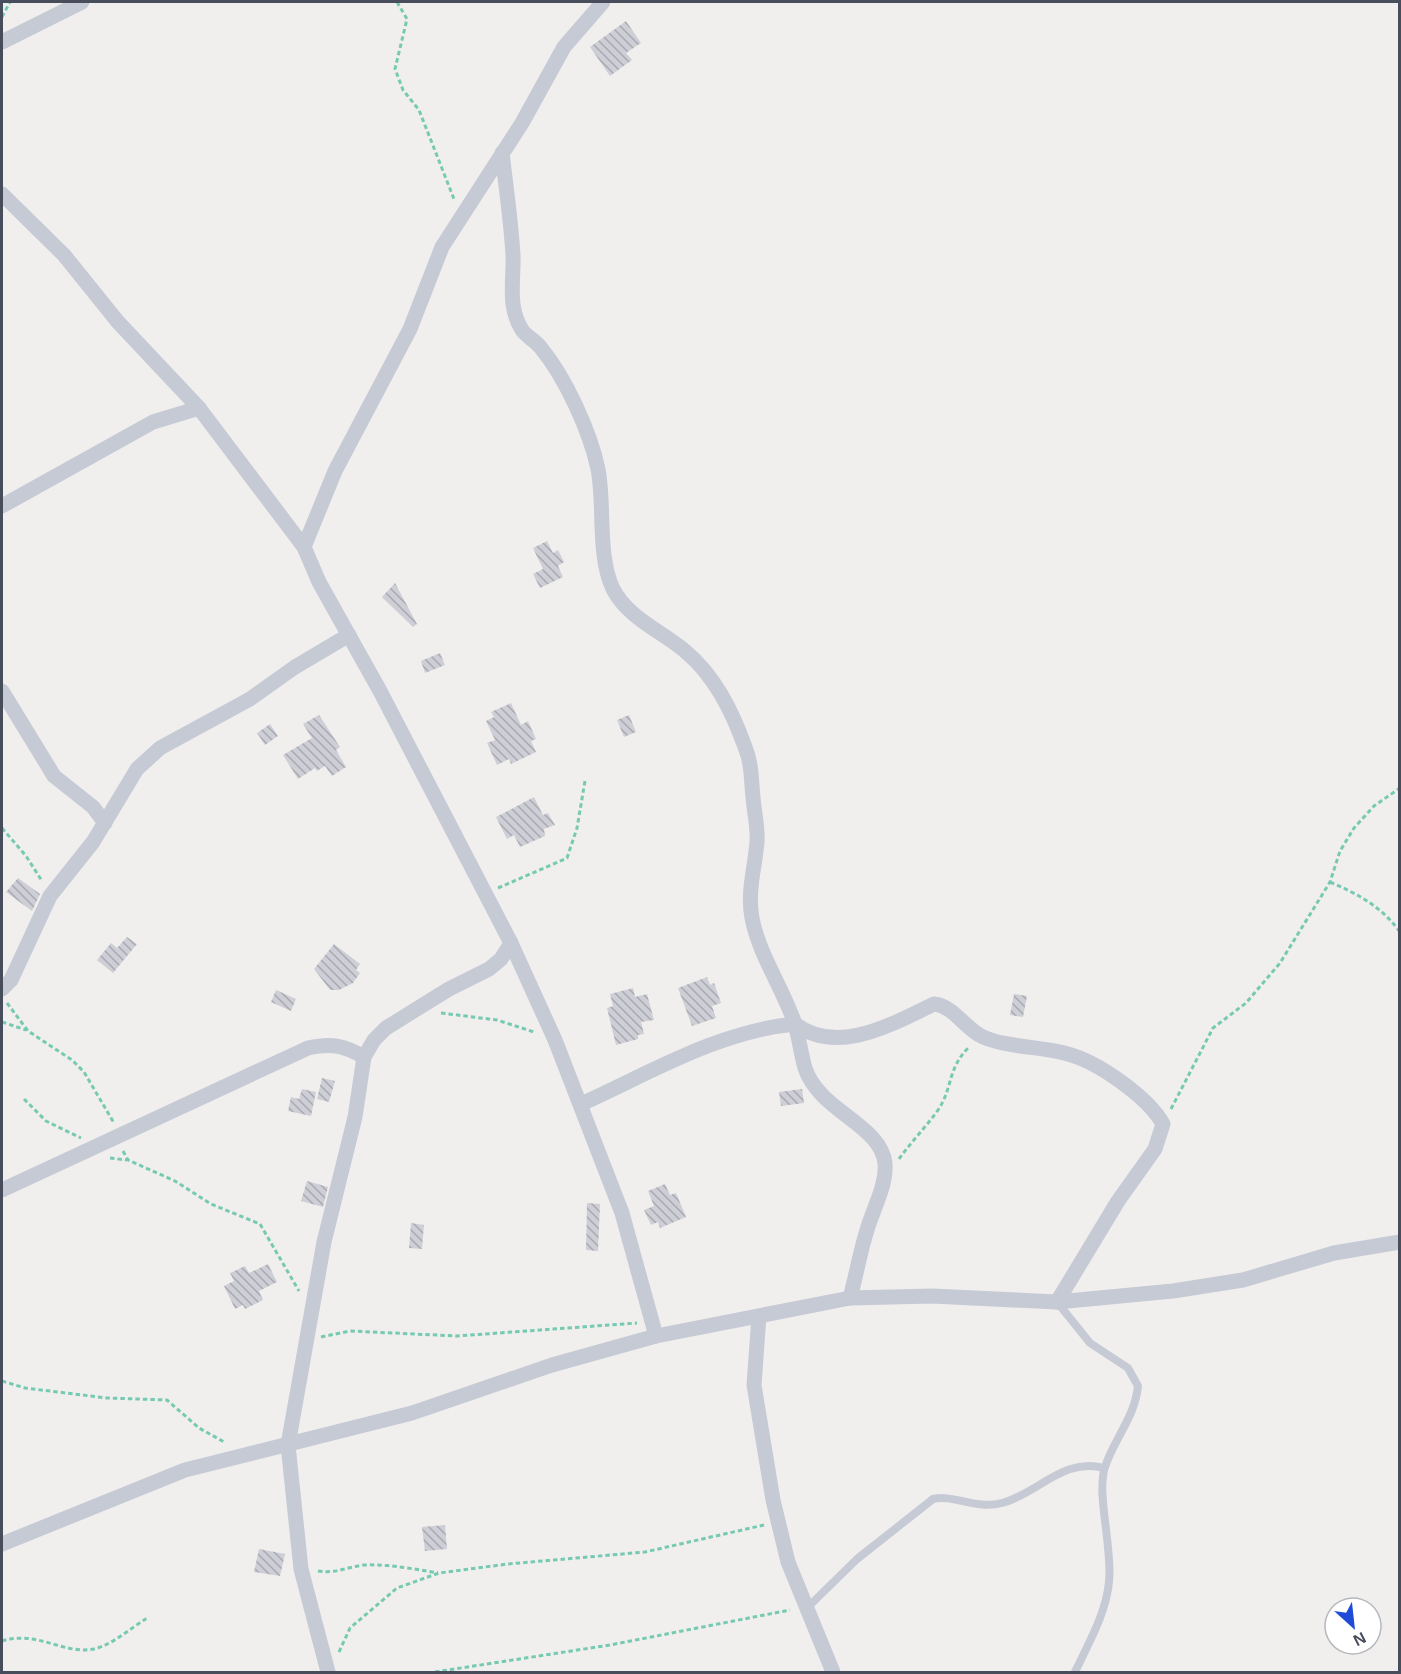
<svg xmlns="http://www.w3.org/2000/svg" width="1401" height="1674" font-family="Helvetica,sans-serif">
<defs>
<pattern id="building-back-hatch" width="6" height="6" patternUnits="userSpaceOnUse" patternTransform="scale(1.5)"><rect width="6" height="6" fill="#cecfd6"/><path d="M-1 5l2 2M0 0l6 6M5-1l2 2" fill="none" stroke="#a9aab1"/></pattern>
</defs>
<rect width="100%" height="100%" fill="#f1efee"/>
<g fill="url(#building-back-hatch)">
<polygon points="626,21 641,43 626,53 632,60 610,76 590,47"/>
<polygon points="547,541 553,553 558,550 564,562 558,566 563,577 540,588 533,574 543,569 533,548"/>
<polygon points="395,583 417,624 413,627 382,597"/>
<polygon points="440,653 445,665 425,673 421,661"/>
<polygon points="511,703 521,725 528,721 536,739 531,741 536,752 511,764 509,759 497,765 487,743 495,740 486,721 494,717 491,712"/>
<polygon points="319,715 340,747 336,750 346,767 332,776 325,766 317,771 315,768 298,779 283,755 312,738 303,724"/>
<polygon points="629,715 636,732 624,737 617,720"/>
<polygon points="270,724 278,736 265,745 257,733"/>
<polygon points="534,797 543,815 548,813 555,825 544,829 545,836 520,847 514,835 507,839 496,817"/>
<polygon points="18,878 40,894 32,911 6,892"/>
<polygon points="127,937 137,944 113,973 97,960 111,943 117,948"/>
<polygon points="334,944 360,964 356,970 360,973 353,983 339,990 330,990 314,969"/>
<polygon points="707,977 710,985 714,983 721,1003 712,1006 716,1018 692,1026 678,988"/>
<polygon points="633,988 635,997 647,994 654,1020 641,1022 644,1034 638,1035 638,1039 616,1045 607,1008 613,1006 610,994"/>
<polygon points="276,990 296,999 291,1011 271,1002"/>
<polygon points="1014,994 1027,996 1023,1017 1010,1015"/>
<polygon points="322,1078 335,1081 329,1102 317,1099"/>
<polygon points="302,1089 316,1092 311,1116 288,1111 291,1097 299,1099"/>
<polygon points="802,1089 804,1103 781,1106 779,1092"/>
<polygon points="307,1181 328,1187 323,1207 301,1201"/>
<polygon points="665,1184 670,1195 676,1193 686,1217 660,1228 658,1222 651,1225 644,1210 654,1206 648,1191"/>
<polygon points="587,1203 600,1204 598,1251 586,1250"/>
<polygon points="411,1223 424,1225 422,1249 409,1248"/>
<polygon points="268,1264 277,1282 259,1291 263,1300 245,1309 243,1305 235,1309 224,1286 234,1281 230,1273 245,1266 249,1273"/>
<polygon points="445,1525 447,1549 425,1551 422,1527"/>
<polygon points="259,1549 285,1554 280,1576 254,1572"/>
</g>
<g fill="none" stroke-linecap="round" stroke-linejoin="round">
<g stroke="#77cab1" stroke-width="3" stroke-dasharray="4.5 3" stroke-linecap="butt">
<polyline points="397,2 407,19 395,69 403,90 419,110 454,199"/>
<polyline points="2,17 10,2"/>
<polyline points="2,828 26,856 42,881"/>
<path d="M1330 882C1358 894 1382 907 1400 932"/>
<polyline points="498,888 567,858 577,828 585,781"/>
<polyline points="7,1003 28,1031 72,1060 84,1072 114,1123"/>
<polyline points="441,1013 497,1020 534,1032"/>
<polyline points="2,1022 26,1030"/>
<polyline points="24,1099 46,1121 81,1138"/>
<polyline points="1171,1109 1213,1028 1246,1003 1280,963 1330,882 1340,851 1354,828 1374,806 1400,788"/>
<polyline points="123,1151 128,1160 175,1181 211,1204 260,1224 299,1291"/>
<polyline points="110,1158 127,1160"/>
<path d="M899 1159C911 1142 926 1127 938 1110 953 1088 947 1069 969 1047"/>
<polyline points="321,1337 350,1331 457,1336 637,1323"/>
<polyline points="2,1381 25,1388 107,1398 167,1400 199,1428 226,1443"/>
<path d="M318 1571C335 1574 347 1567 364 1565 389 1564 414 1569 438 1573"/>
<path d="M2 1641C38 1630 63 1655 94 1649 112 1645 131 1628 147 1618"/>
<polyline points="339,1652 350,1628 397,1588 439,1573 508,1564 645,1552 764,1525"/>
<polyline points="435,1672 610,1645 790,1610"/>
</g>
<g stroke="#c5cad5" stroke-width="8">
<path d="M1057 1302 1090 1343 1128 1368 1138 1386C1135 1417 1114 1439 1105 1467 1096 1493 1113 1550 1109 1582 1106 1614 1088 1644 1075 1672"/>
<path d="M807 1608 857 1559 933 1499C953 1494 976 1510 1002 1503 1039 1493 1063 1457 1104 1468"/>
</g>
<g stroke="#c5cad5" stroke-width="15">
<polyline points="2,42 82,2"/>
<path d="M502 153C506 187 511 221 513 255 514 281 507 306 522 330 527 337 536 341 541 348 565 377 590 431 598 469 605 505 597 555 613 589 628 618 661 631 685 651 715 676 732 711 745 747 752 764 751 779 753 797 754 812 758 826 757 842 755 868 747 891 752 918 759 955 783 988 795 1024 799 1038 801 1054 805 1068 819 1111 881 1125 885 1163 887 1185 873 1209 867 1230 860 1252 856 1276 850 1298"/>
<polyline points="2,194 64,255 118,322 199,408 304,547 319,582 380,691 511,943 555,1040 622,1213 656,1336"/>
<polyline points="2,506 153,422 199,408"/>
<polyline points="304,547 335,471 410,329 442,247 522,123 564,47 603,2"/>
<polyline points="2,691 54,776 93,807 105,823"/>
<polyline points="2,989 11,980 50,896 93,842 137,769 160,748 250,699 295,667 349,635"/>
<path d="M581 1104C650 1073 719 1031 795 1024 838 1056 892 1024 934 1004 954 1006 965 1029 983 1037 1009 1048 1041 1046 1068 1054 1098 1062 1148 1097 1163 1124L1155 1149 1118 1201 1057 1302"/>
<path d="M2 1190 308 1048C331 1043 343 1045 364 1057"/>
<polyline points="759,1316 754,1385 773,1500 788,1562 833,1672"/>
<polyline points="2,1544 185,1470 412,1413 552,1365 656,1336 850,1298 932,1296 1057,1302 1173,1291 1243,1280 1334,1253 1400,1242"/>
<polyline points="328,1672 301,1569 288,1445 324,1242 355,1117 364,1057 374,1040 386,1028 449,989 489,969 501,959 511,943"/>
</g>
</g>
<rect width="1401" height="1674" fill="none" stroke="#474d5b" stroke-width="6"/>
<g transform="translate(1353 1626) rotate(153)"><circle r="28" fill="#ffffff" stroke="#b5b8bd" stroke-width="1.5"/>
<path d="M0-4.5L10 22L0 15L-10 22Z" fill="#204bd9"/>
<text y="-9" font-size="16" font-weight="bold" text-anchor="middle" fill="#474d5b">N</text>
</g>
</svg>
